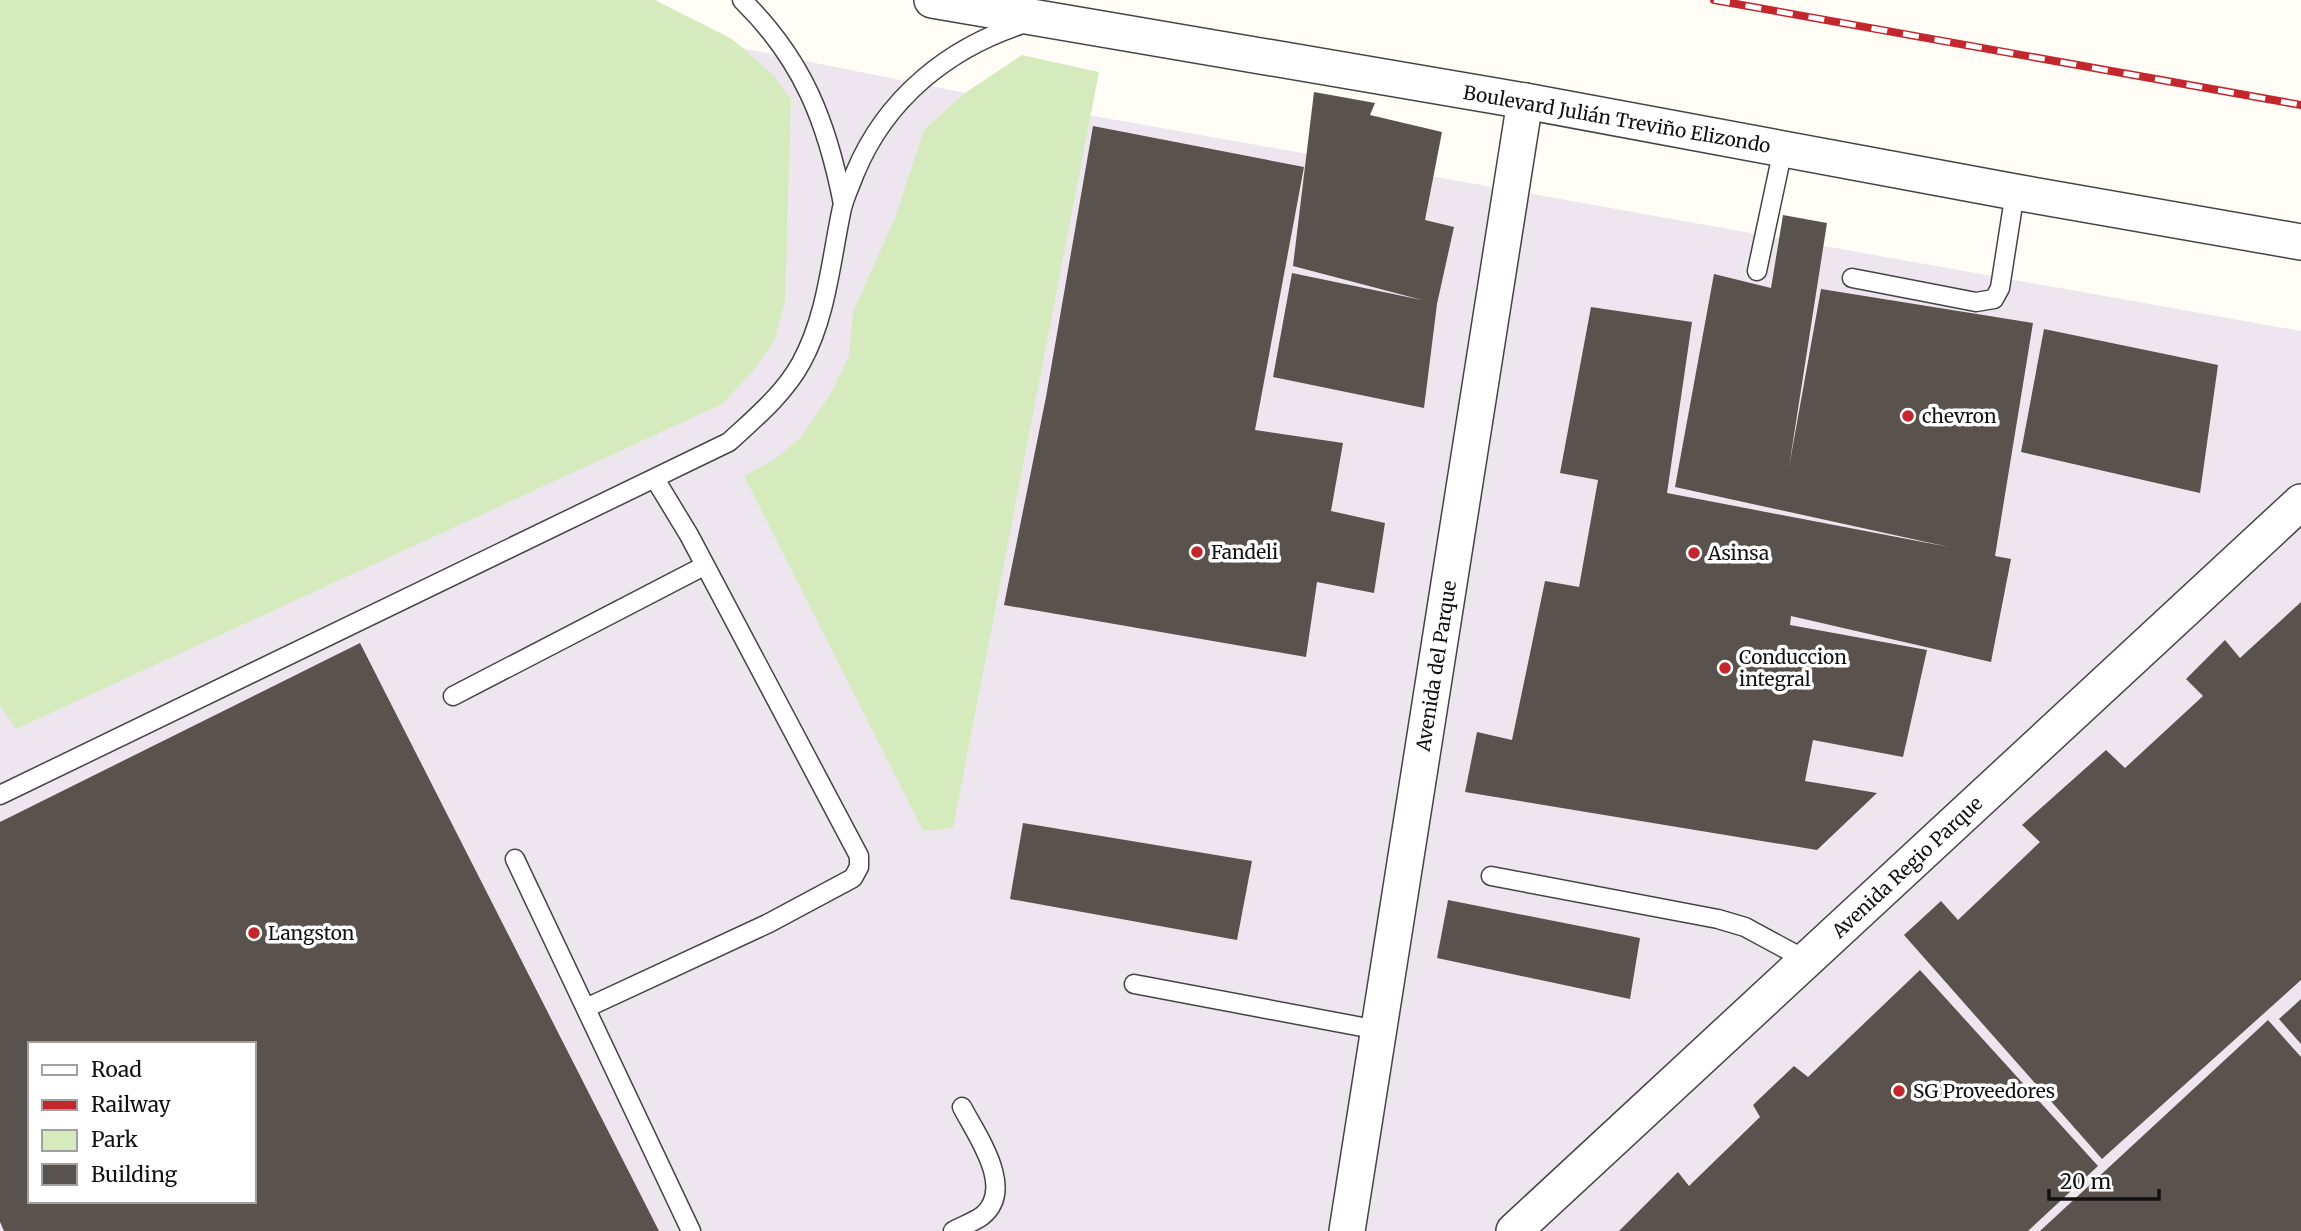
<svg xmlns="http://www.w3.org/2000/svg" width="2301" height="1231" font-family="Merriweather,serif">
<rect width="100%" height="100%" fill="#fffdf5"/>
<path fill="#eee6ef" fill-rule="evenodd" d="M0 0H503L965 93 2301 331V1231H0ZM30 1044H254V1201H30Z"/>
<g fill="#d5ebbd">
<polygon points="0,0 655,0 732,39 771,73 791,99 785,301 774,341 753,371 722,404 16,729 0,706"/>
<polygon points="1022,55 1099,72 953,828 923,831 744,476 775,459 801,437 830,395 849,356 853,312 895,218 924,130 965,93"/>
</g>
<g fill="#5a524d" fill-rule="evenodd">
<polygon points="1314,92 1375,103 1370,115 1442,132 1425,220 1454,227 1437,304 1424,408 1273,377 1292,273 1422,300 1293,266"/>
<polygon points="1093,126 1304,167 1255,430 1343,443 1331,511 1385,523 1374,593 1317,582 1306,657 1004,605 1046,397"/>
<polygon points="1783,215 1827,223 1789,467 1821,289 2033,323 1995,556 2011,559 1991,662 1791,616 1790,625 1927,650 1903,757 1813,740 1805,781 1877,793 1817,850 1465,792 1477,732 1512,740 1545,581 1579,587 1598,480 1560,473 1591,307 1692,322 1667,493 1949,547 1675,487 1714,274 1771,288"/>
<polygon points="2044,329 2218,365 2200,493 2021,452"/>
<polygon points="2301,602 2301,980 2102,1159 1904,935 1941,901 1958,920 2040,842 2022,825 2106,750 2125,768 2203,696 2186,679 2225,640 2240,658"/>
<path d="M360 643 659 1231H4L0 1222V822ZM30 1044H254V1201H30Z"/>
<polygon points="1023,823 1252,861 1237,940 1010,899"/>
<polygon points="1448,900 1640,938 1630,999 1437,958"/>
<polygon points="1920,970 2098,1166 2028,1231 1619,1231 1678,1172 1689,1186 1760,1117 1753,1105 1794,1066 1808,1077"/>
<polygon points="2301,999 2301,1044 2279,1019"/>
<polygon points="2268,1020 2301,1057 2301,1231 2040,1231"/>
</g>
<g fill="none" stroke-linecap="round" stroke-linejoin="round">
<g stroke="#444" stroke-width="21">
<g id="service">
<path d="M742 0C803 60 827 122 843 204"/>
<polyline points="1757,271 1783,149"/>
<polyline points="1852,278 1976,302 1994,299 2000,288 2015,192"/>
<polyline points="453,696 704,566"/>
<path d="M0 795 729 442C755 418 784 394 801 363 827 316 831 259 842 208 845 196 851 184 855 173 886 98 949 47 1026 23"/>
<polyline points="515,859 691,1231"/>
<polyline points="1491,876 1718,919 1745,927 1806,960"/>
<polyline points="1134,984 1378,1030"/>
<polyline points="586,1008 769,923 853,878 859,867 859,856 689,535 655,479"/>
<path d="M953 1231C962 1226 974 1222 982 1216 1016 1189 977 1136 962 1107"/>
</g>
</g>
<g stroke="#444" stroke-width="38">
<g id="minor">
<polyline points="932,0 1525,101 2015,192 2301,242"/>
<polyline points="1347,1231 1525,101"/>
<polyline points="1514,1231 2301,502"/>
</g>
</g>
<use href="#service" stroke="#fff" stroke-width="18"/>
<use href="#minor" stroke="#fff" stroke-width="35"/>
<g stroke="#c4262e" stroke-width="8">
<polyline id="rail" points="1714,0 2301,105"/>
</g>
<use href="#rail" stroke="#fff" stroke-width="5" stroke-dasharray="16" stroke-linecap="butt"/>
</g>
<g fill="#c4262e" stroke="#fff" stroke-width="2.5">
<circle cx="1908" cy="416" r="7"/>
<circle cx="1197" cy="552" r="7"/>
<circle cx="1694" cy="553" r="7"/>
<circle cx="1725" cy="668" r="7"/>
<circle cx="254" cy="933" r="7"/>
<circle cx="1899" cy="1091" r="7"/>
</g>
<g text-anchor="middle" stroke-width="7" stroke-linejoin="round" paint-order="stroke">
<g font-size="19" fill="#111" stroke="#fff">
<text transform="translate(1617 119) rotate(10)" y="7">Boulevard Julián Treviño Elizondo</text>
<text transform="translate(1436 666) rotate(-81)" y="7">Avenida del Parque</text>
<text transform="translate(1907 867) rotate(-43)" y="7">Avenida Regio Parque</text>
</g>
<g font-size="19" fill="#111" stroke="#fff" text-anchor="start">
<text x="1922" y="423">chevron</text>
<text x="1211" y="559">Fandeli</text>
<text x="1708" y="560">Asinsa</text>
<text x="1739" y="664">Conduccion<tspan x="1739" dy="22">integral</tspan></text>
<text x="268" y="940">Langston</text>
<text x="1913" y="1098">SG Proveedores</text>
</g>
</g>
<rect x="28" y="1042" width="228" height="161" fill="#ffffff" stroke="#a0a0a0" stroke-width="2"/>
<rect x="42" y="1065" width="35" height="10" fill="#ffffff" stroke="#a0a0a0" stroke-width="2"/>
<text x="91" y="1077" font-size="21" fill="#111111">Road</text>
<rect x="42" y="1100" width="35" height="10" fill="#c4262e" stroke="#a0a0a0" stroke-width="2"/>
<text x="91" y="1112" font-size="21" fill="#111111">Railway</text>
<rect x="42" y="1130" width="35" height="21" fill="#d5ebbd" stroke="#a0a0a0" stroke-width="2"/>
<text x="91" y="1147" font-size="21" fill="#111111">Park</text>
<rect x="42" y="1164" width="35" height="21" fill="#5a524d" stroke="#a0a0a0" stroke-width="2"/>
<text x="91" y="1182" font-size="21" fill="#111111">Building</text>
<path d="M2049 1189v10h110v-10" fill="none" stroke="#111111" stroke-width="3.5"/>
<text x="2060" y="1189" font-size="21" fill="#111111" stroke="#ffffff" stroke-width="5" paint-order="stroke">20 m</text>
</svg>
